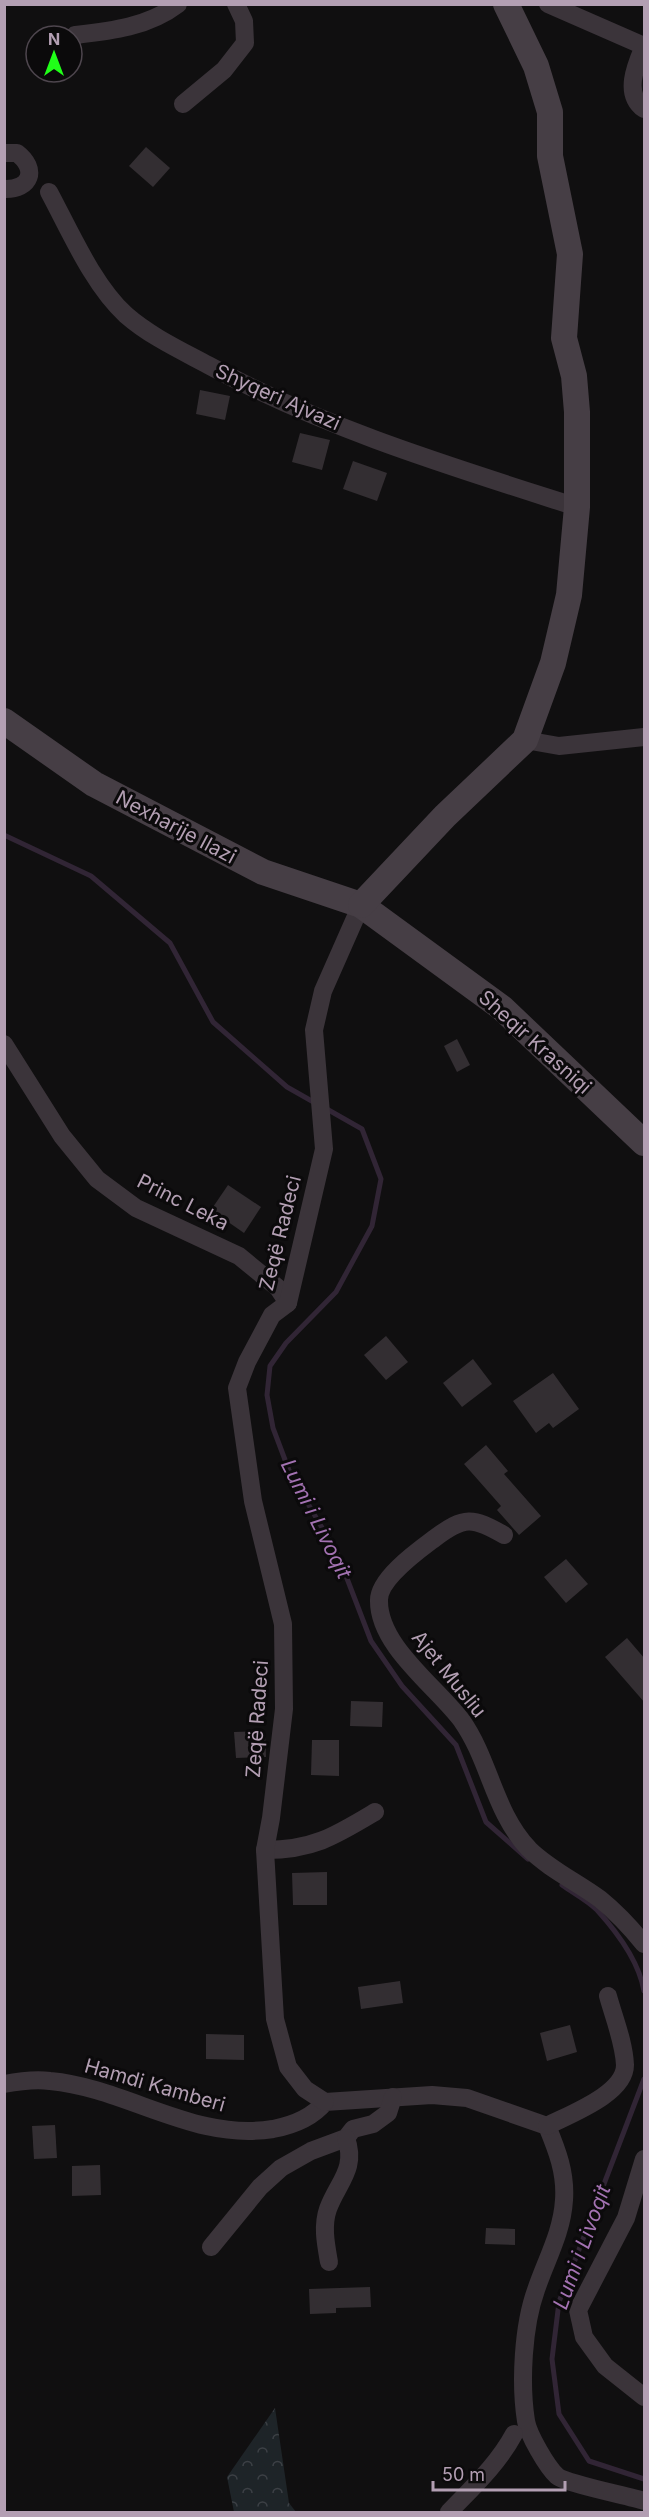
<svg xmlns="http://www.w3.org/2000/svg" width="649" height="2517" font-family="Inter,sans-serif">
<defs>
<pattern id="forest-crowns" width="20" height="18" patternUnits="userSpaceOnUse" patternTransform="scale(1.5)"><rect width="20" height="18" fill="#1e2428"/><path d="M2 6a3 3 0 1 1 6 0M12 15a3 3 0 1 1 6 0" fill="none" stroke="#3c4045"/></pattern>
</defs>
<rect width="100%" height="100%" fill="#100f10"/>
<polygon fill="url(#forest-crowns)" points="275,2408 289,2503 296,2512 234,2512 227,2477"/>
<g fill="none" stroke-linecap="round" stroke-linejoin="round">
<g stroke="#312535" stroke-width="5">
<polyline points="4,835 91,876 170,943 213,1022 287,1087 317,1104"/>
<polyline points="325,1108 362,1129 381,1179 372,1226 336,1292 286,1343 270,1366 267,1395 273,1428 290,1473 338,1555 371,1641 402,1686 456,1745 486,1822 528,1859"/>
<path d="M562 1885C573 1893 587 1900 597 1910 617 1932 639 1962 644 1991"/>
<polyline points="644,2079 559,2302 552,2359 559,2414 589,2461 644,2479"/>
</g>
</g>
<g fill="#332e32">
<polygon points="146,147 170,168 153,187 129,166"/>
<polygon points="200,390 230,396 225,420 196,414"/>
<polygon points="300,433 330,440 322,470 292,462"/>
<polygon points="353,461 387,473 377,501 343,489"/>
<polygon points="457,1039 470,1065 457,1072 444,1046"/>
<polygon points="228,1185 261,1207 244,1233 211,1210"/>
<polygon points="386,1336 408,1362 386,1380 364,1355"/>
<polygon points="473,1359 492,1384 462,1407 443,1383"/>
<polygon points="553,1373 579,1409 553,1428 549,1423 536,1433 513,1401"/>
<polygon points="486,1445 508,1471 504,1474 541,1516 519,1535 497,1510 501,1506 464,1464"/>
<polygon points="566,1559 588,1584 566,1603 544,1577"/>
<polygon points="627,1638 645,1659 645,1703 605,1657"/>
<polygon points="351,1701 383,1702 382,1727 350,1726"/>
<polygon points="265,1731 266,1757 236,1758 234,1732"/>
<polygon points="312,1740 339,1740 339,1776 311,1775"/>
<polygon points="327,1872 327,1905 293,1905 292,1873"/>
<polygon points="400,1981 403,2003 361,2009 358,1987"/>
<polygon points="570,2025 577,2052 547,2061 540,2033"/>
<polygon points="206,2034 244,2035 244,2060 206,2059"/>
<polygon points="55,2125 57,2158 34,2159 32,2126"/>
<polygon points="100,2165 101,2195 72,2196 72,2166"/>
<polygon points="486,2228 515,2229 515,2245 485,2244"/>
<polygon points="370,2287 371,2307 336,2308 336,2313 310,2314 309,2289"/>
</g>
<g fill="none" stroke-linecap="round" stroke-linejoin="round">
<g stroke="#3b343a" stroke-width="18">
<path d="M548 4 644 46C636 65 623 94 644 109"/>
<path d="M75 35C111 31 148 27 178 4"/>
<polyline points="183,104 224,70 245,43 244,21 236,4"/>
<path d="M4 153H17C38 169 31 190 4 189"/>
<path d="M49 192C70 231 93 285 126 315 150 336 180 350 208 365 323 428 452 467 577 507"/>
<polyline points="525,740 559,746 644,737"/>
<polyline points="4,1044 62,1136 97,1179 136,1208 239,1256 278,1288 288,1303"/>
<path d="M504 1535C473 1517 464 1516 435 1538 419 1550 379 1578 379 1600 378 1646 437 1687 462 1721 490 1761 494 1812 529 1849 549 1869 577 1882 600 1899 616 1912 631 1928 644 1944"/>
<path d="M265 1850C313 1850 335 1836 375 1812"/>
<path d="M4 2084C20 2081 34 2079 50 2081 127 2088 194 2142 273 2129 294 2125 312 2118 325 2102L432 2095 467 2098 547 2126C557 2150 566 2173 564 2200 562 2233 546 2260 536 2290 523 2326 520 2383 526 2421 528 2434 547 2467 557 2476 567 2484 629 2496 644 2501"/>
<polyline points="325,2102 305,2089 288,2067 275,2019 265,1850 271,1818 284,1709 283,1624 253,1501 237,1388 247,1362 272,1315 288,1303 324,1149 314,1030 323,991 361,905"/>
<path d="M547 2126C570 2114 625 2094 625 2065 624 2042 614 2018 608 1996"/>
<polyline points="644,2159 626,2218 578,2310 584,2337 605,2366 644,2397"/>
<polyline points="211,2247 260,2187 281,2168 311,2151 346,2138 353,2129 373,2124 388,2113 393,2097"/>
<path d="M329 2262C326 2245 322 2226 328 2209 338 2182 357 2169 346 2138"/>
<path d="M449 2512C472 2488 498 2464 514 2434"/>
</g>
<g stroke="#463e45" stroke-width="26">
<polyline points="4,721 94,784 263,872 361,905 502,1008 644,1143"/>
<polyline points="361,905 445,816 525,740 553,663 569,595 577,507 577,412 574,376 564,338 570,254 550,156 550,112 536,66 506,4"/>
</g>
</g>
<g text-anchor="middle" stroke-width="6" stroke-linejoin="round" paint-order="stroke">
<g font-size="20" fill="#b39fb3" stroke="#0b0a0b">
<text transform="translate(278 397) rotate(24)" y="7">Shyqeri Ajvazi</text>
<text transform="translate(176 827) rotate(28)" y="7">Nexharije Ilazi</text>
<text transform="translate(535 1042) rotate(42)" y="7">Sheqir Krasniqi</text>
<text transform="translate(183 1202) rotate(27)" y="7">Princ Leka</text>
<text transform="translate(280 1233) rotate(-76)" y="7">Zeqë Radeci</text>
<text transform="translate(449 1674) rotate(51)" y="7">Ajet Musliu</text>
<text transform="translate(257 1719) rotate(-86)" y="7">Zeqë Radeci</text>
<text transform="translate(155 2085) rotate(16)" y="7">Hamdi Kamberi</text>
</g>
<g font-size="21" font-style="italic" fill="#a372b2" stroke="#0b0a0b">
<text transform="translate(316 1519) rotate(63)" y="7">Lumi i Livoqit</text>
<text transform="translate(582 2247) rotate(-70)" y="7">Lumi i Livoqit</text>
</g>
</g>
<rect width="649" height="2517" fill="none" stroke="#b39fb3" stroke-width="12"/>
<g transform="translate(54 54)"><circle r="28" fill="#0b0a0b" stroke="#4e464e" stroke-width="1.5"/>
<path d="M0-4.5L10 22L0 15L-10 22Z" fill="#20ff18"/>
<text y="-9" font-size="16" font-weight="bold" text-anchor="middle" fill="#b39fb3">N</text>
</g>
<path d="M433 2481v9h132v-9" fill="none" stroke="#b39fb3" stroke-width="3"/>
<text x="442" y="2481" font-size="18" fill="#b39fb3" stroke="#0b0a0b" stroke-width="4.5" paint-order="stroke">50 m</text>
</svg>
